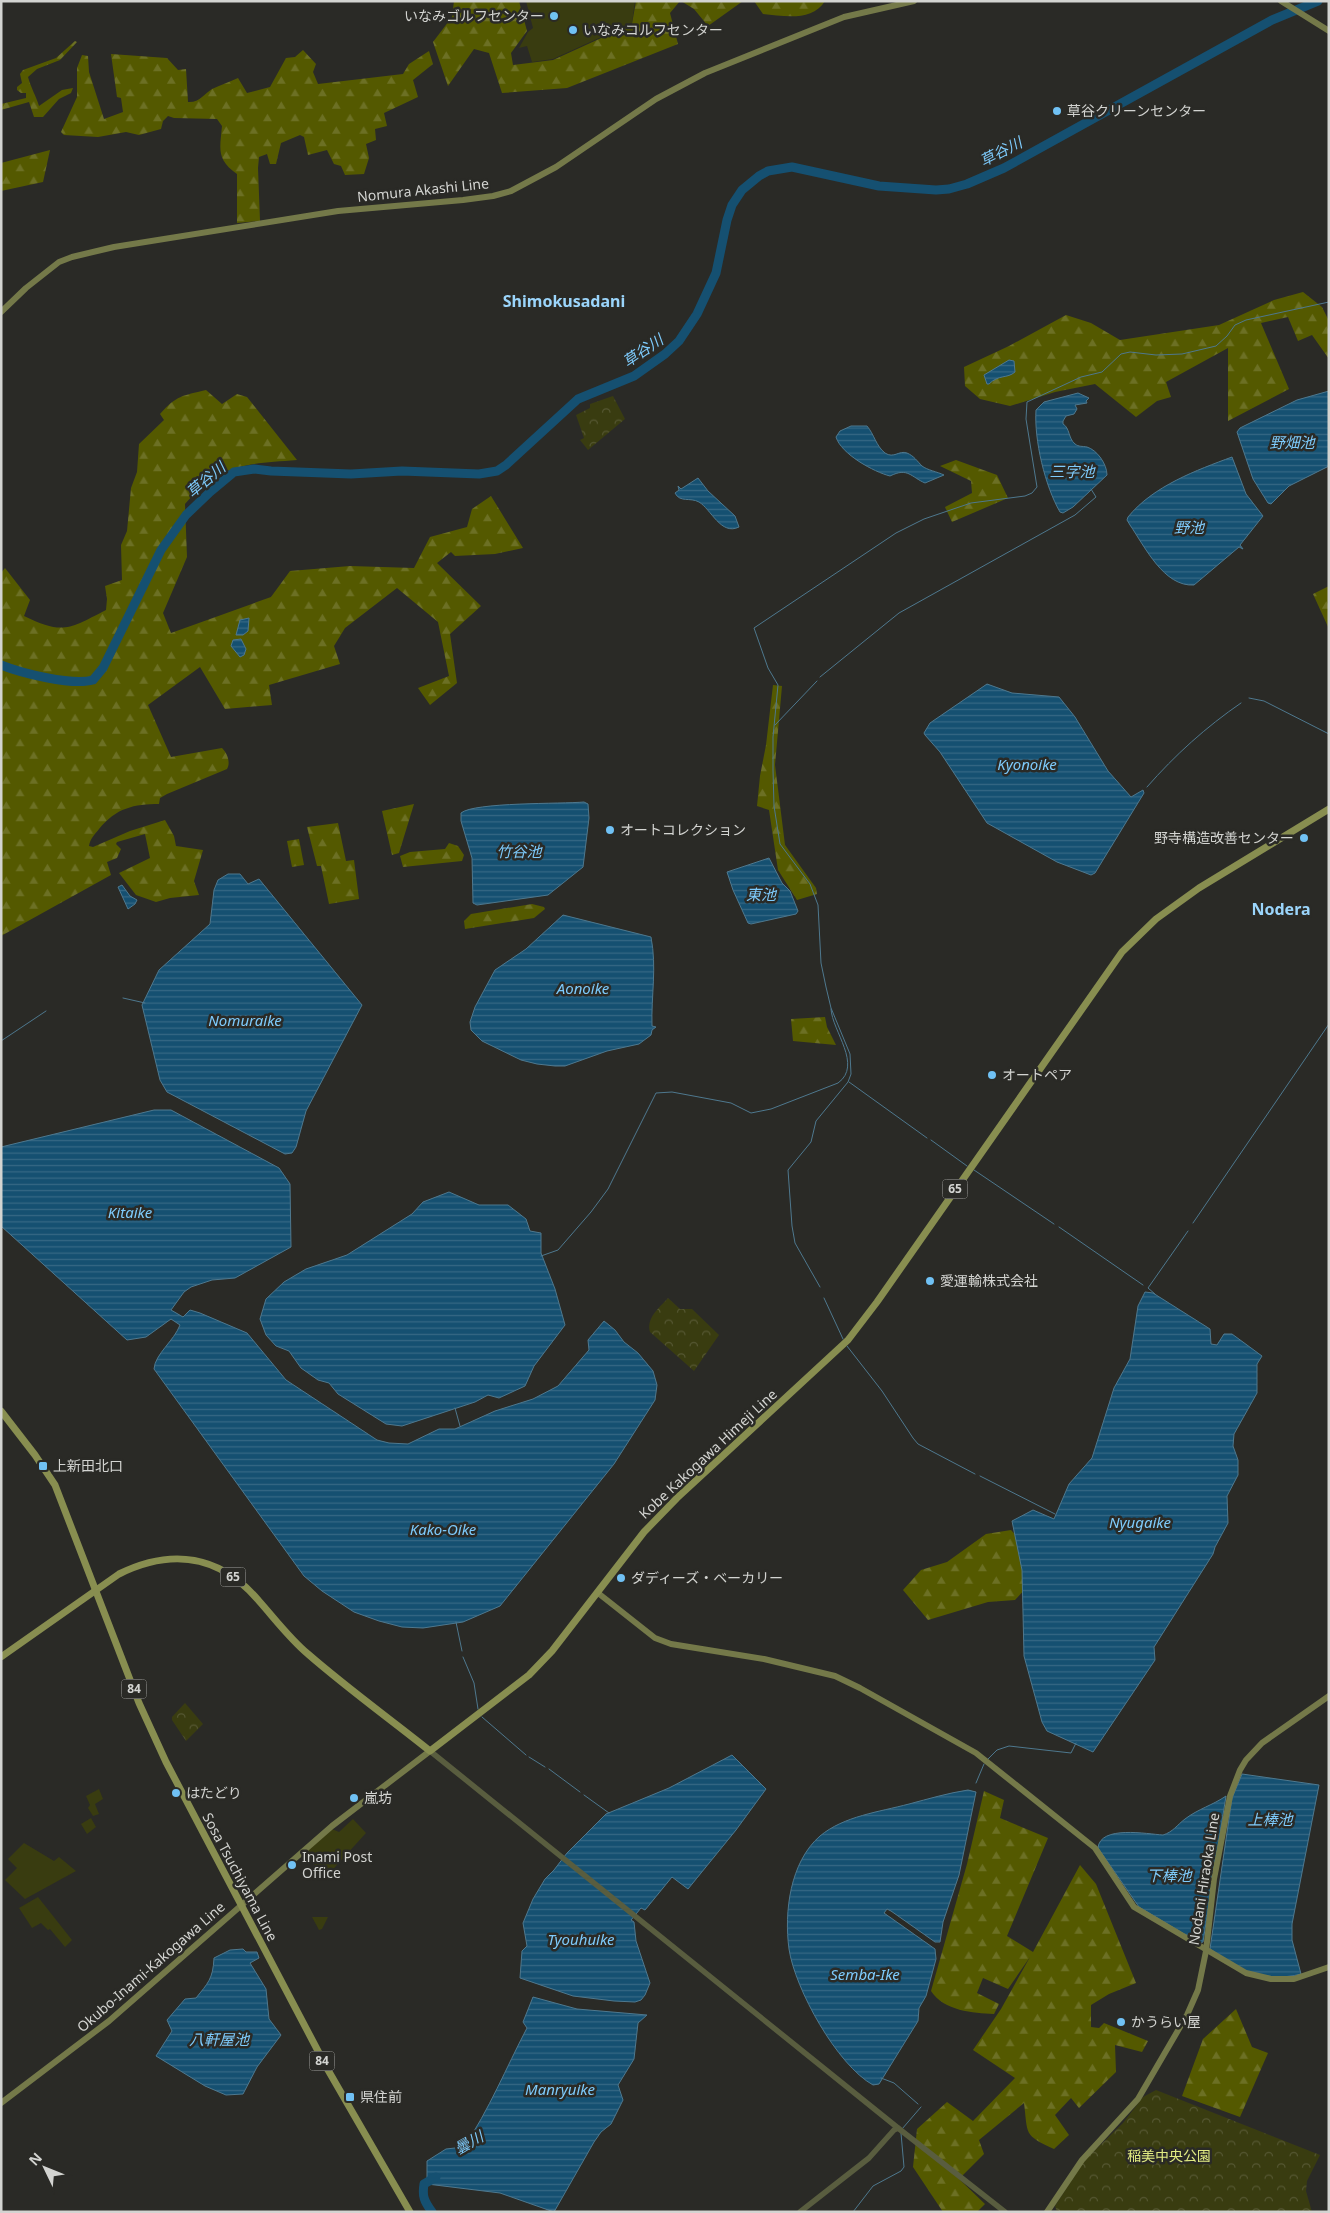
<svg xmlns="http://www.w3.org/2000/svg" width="1330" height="2213" font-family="'Noto Sans','Noto Sans JP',sans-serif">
<defs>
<pattern id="forest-firs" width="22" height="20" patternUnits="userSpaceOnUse" patternTransform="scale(1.25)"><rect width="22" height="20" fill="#545900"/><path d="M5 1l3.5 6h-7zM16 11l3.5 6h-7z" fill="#6c7024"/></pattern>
<pattern id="park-crowns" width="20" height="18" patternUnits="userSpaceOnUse" patternTransform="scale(1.25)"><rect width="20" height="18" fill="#393c10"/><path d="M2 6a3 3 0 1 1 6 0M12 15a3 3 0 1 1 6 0" fill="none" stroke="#555732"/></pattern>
<pattern id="water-rules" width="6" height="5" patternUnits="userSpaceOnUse" patternTransform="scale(1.25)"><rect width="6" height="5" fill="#155071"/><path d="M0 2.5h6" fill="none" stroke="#366884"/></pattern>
</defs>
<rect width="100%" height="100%" fill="#2a2a26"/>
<g fill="#393c10">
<polygon points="526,1 635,1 632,23 553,59 532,62 527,46 519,48 528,32 533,28"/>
<polygon points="99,1789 103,1799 95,1804 99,1814 93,1816 88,1808 90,1805 86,1796"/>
<polygon points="91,1818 96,1827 87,1834 81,1824"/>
<polygon points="353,1819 366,1833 326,1877 304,1854 332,1829 339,1832"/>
<polygon points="24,1843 54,1861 59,1857 76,1871 25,1899 5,1880 17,1868 8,1859"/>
<polygon points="38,1897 72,1940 65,1947 50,1929 48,1930 41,1923 32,1928 19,1908"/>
<polygon points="312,1917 328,1917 322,1929 319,1930"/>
</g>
<g fill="url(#forest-firs)">
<polygon points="454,1 519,1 527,31 511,53 513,65 553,60 632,24 636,1 680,1 670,13 678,44 567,88 502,93 489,53 474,49 448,86 433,42 452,17"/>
<polygon points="681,1 743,1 708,26 694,9"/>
<path d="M754 1H825C812 22 784 16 763 14Z"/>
<path d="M75 41 77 42 60 60 37 69 28 77C31 88 36 96 39 106L62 90 73 88 71 93 59 99 43 117H34L29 102 1 110V104L26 98V93H21L17 90V87L22 83 20 74 23 70 56 58Z"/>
<path d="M303 50 316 64 313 72 318 84 403 74 409 64 429 51 433 64 413 80 418 97 384 113 387 126 375 129 376 140 366 144 369 158 364 174 345 175 341 166 334 164 327 150 308 155 304 137 300 135 281 143 276 164H270L267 154 259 157 258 168 260 221 237 223V174C216 159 220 149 222 126L217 119 174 118 168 116 163 121 161 129 139 135 126 132 98 137 64 135 61 132 77 97V68L82 55 88 56 89 72 104 119 123 112 121 98 117 97 111 54 167 58 178 70 186 69 188 102C199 103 204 94 212 89 220 85 230 82 238 78L247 93 270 87 286 58 295 57Z"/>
<polygon points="50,150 43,182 1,191 1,163"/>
<polygon points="1303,292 1322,307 1329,321 1329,359 1312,335 1298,341 1288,317 1261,323 1289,389 1228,421 1228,348 1166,382 1171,397 1157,401 1136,417 1095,384 1055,392 1010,406 980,399 965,386 964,367 1009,346 1066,315 1091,323 1120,340 1219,325 1274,300"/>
<path d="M206 390 222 404 237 394 247 397 297 460C246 464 220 463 185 504L187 557 163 613 171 633 271 597 290 571 350 566 414 568 430 537 467 527 472 509 491 496 523 548 495 554 455 556 451 552 437 563 481 606 450 634 457 683 430 705 418 688 449 676 438 622 397 588 345 628 334 646 340 664 269 685 272 705 225 709 200 667 148 705 171 757 222 748C227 753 231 762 227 769L167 794 160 798 159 804C134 804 116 808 99 829 95 834 90 839 89 846L93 847 130 831 165 820 174 836 176 846 203 850 194 881 199 895 170 898 156 902 136 895 119 873 150 858 145 834 117 842 116 844 121 849 117 858 107 862 111 875 1 936V573L5 568 30 600 24 616C63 635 69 629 106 610L107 599 105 586 122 580 121 545 127 531 131 488 137 472 139 444 164 420 160 414C177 395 182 396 206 390Z"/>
<polygon points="956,460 997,475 1008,498 952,522 945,507 972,493 971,481 940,466"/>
<polygon points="1329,586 1329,629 1313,594"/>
<polygon points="773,685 782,686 775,765 785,845 816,888 817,894 797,900 778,870 769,810 757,806 760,776 766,745"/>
<polygon points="414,804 399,853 392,855 382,811"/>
<polygon points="338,823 346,861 354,860 359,899 329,904 321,866 317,866 307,827"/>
<polygon points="299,839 304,865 292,867 287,841"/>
<polygon points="449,843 458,846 464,855 462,861 403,867 400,856 410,852 445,849"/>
<polygon points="532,904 544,907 545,909 534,918 465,929 464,921 471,914"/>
<polygon points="825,1017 827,1027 836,1045 793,1041 791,1019"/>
<polygon points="1011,1530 1029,1550 1026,1588 1015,1600 988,1602 928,1620 903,1590 921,1570 947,1562 986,1534"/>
<path d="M984 1791 1004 1800 1000 1818 1048 1838 1007 1936 1033 1952 1080 1865 1096 1884 1136 1983 1109 1994 1091 2005V2027L1099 2028 1104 2023 1148 2041 1142 2052 1115 2045 1116 2072 1079 2108 1071 2098 1055 2115 1069 2135 1054 2149C1023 2135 1028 2134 1024 2103L979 2140 984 2154 959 2179 985 2204 977 2212H943L913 2167 917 2129 947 2102 973 2121 1015 2078 973 2050 1001 2009 1030 1957 1008 1989 983 1978 977 1993 999 2004 994 2014C973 2013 944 2011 931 1991L967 1864Z"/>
<polygon points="1236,2009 1252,2047 1268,2053 1240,2117 1182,2096 1203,2039"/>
</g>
<g fill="url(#park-crowns)">
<polygon points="613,396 625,419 588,450 580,440 584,438 576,415 590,408 590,404"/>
<path d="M668 1298 680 1309H692L719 1335 694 1371 650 1332C646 1318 659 1308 668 1298Z"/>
<polygon points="185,1703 203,1724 186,1741 172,1720 172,1717"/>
<polygon points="1156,2090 1320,2155 1307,2181 1306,2191 1312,2212 1057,2212 1055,2206 1084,2161 1123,2123 1143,2097"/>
</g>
<g fill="url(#water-rules)" stroke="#4e788e">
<path d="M1009 360 1014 361 1015 372C1007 379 999 374 989 384H987L984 375Z"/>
<polygon points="1329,391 1329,466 1289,486 1271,504 1268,503 1253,479 1237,432 1240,428 1297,400"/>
<path d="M1078 393 1089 398 1086 401 1087 403 1075 405 1077 409 1074 414 1066 416 1063 421V424C1070 428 1068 438 1075 444 1079 447 1082 446 1087 447 1097 450 1107 464 1107 475L1073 507 1063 513 1060 512C1045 486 1034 440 1036 410L1044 402Z"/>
<path d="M851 426H867C874 434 876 446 885 453 894 459 899 450 907 453 914 456 917 461 922 466 927 470 938 472 944 475L925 483C911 477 908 467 890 476 874 472 841 454 836 437L840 431Z"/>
<path d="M1232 457 1246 494 1263 516 1240 545 1243 549 1239 547 1194 585C1164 587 1145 547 1130 525L1127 520 1128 517C1153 486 1197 470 1232 457Z"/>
<path d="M698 478 708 491 735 516 739 527C721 536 711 509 699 502 690 497 680 503 675 493L679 490 678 486 681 489Z"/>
<polygon points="249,618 248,631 243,635 236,635 240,620"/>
<polygon points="241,639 246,649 244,655 240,657 231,646 233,640"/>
<polygon points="987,684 1012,693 1059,697 1075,717 1108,771 1131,797 1143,790 1144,793 1095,873 1091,875 1057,862 987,823 940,752 925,735 924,733 930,723"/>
<path d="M584 802 588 804 589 818 583 867 548 895 477 905 473 903 472 858 461 821V813C474 802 562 804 584 802Z"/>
<polygon points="769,858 782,883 790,891 798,911 796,914 751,924 748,923 733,890 727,872"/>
<polygon points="228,874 240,874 248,884 259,879 362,1005 306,1111 296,1147 292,1153 285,1154 167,1092 160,1080 142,1005 159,970 210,924 214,890 218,880"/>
<polygon points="122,885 130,896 137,900 135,904 128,909 118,887"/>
<path d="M563 915 651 937C657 968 651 996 652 1026L656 1027 652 1030 651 1035 639 1044 607 1051 565 1066H555L537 1064 521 1060 482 1041 471 1030 470 1022 475 1007 495 970 526 949Z"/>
<path d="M154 1110H171L279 1168 290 1184 291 1247 235 1278 212 1280 191 1287 184 1292 171 1310 183 1317 190 1310 200 1313 247 1333 286 1380 377 1440 389 1443 408 1444 439 1429H455L495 1411 533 1399 558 1386 589 1350 588 1340 604 1321 615 1330 624 1342 638 1353 653 1371 657 1385 655 1400 614 1464 500 1606 463 1622 423 1628 402 1627 379 1621 354 1612 322 1591 304 1576 154 1369C155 1354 174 1341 180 1325L171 1319 146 1337 127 1340 1 1226V1147Z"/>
<polygon points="449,1192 479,1205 508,1205 526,1219 530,1231 541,1233 541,1253 555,1289 565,1325 534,1366 525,1386 499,1398 488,1395 475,1402 402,1426 386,1424 338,1394 329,1383 318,1380 301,1368 289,1351 276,1346 266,1335 260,1319 266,1299 284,1282 306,1269 347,1255 412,1214 423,1202"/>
<polygon points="1145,1292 1153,1293 1210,1329 1211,1344 1217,1345 1224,1334 1232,1334 1262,1356 1257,1364 1257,1393 1234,1434 1233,1446 1238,1460 1238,1475 1227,1496 1228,1523 1215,1547 1213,1554 1154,1647 1155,1660 1093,1752 1047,1731 1042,1722 1024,1656 1022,1570 1012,1521 1033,1510 1054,1519 1069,1484 1092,1458 1114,1388 1130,1359 1138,1306"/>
<polygon points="732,1755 766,1789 736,1830 688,1889 672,1877 645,1910 641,1908 631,1920 634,1922 636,1941 650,1983 645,1995 641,2000 635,2002 614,2001 573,1996 520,1978 522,1951 527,1946 523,1923 533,1899 545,1879 554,1870 567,1853 606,1814 669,1788"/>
<path d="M1242 1774 1319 1785 1292 1924V1940L1301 1974C1284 1979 1259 1977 1243 1970 1232 1965 1221 1956 1210 1949L1232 1798Z"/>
<path d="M968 1790 976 1792 959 1875 943 1922 940 1942H935L891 1911 887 1909 884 1913 935 1949 936 1959 926 1996 919 2008 918 2021 879 2084 873 2085C837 2065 795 1989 789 1949 784 1912 790 1862 820 1836 844 1816 879 1812 909 1804 928 1799 948 1793 968 1790Z"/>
<path d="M1226 1796 1203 1942 1199 1943 1139 1907 1098 1848C1100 1825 1147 1834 1163 1835 1173 1832 1177 1825 1185 1819 1198 1809 1213 1805 1226 1796Z"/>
<path d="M243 1949 246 1952H257L259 1958 250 1963 266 1989 269 2019 281 2035 257 2067 243 2094 226 2095 205 2086 156 2056 172 2031 167 2020 185 1999 196 1998C208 1983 213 1979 214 1958L230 1950Z"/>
<path d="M533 1997 577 2009 647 2015 638 2023 634 2059 618 2085 623 2100 611 2124 601 2132 594 2142 554 2212 500 2193 427 2184V2161L446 2149 464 2147C489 2110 506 2068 527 2028L523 2022Z"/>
</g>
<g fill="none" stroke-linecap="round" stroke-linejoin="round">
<g stroke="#4e788e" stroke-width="1">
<polyline points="820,677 899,613 1075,515 1096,497 1091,489"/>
<polyline points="1249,698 1264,701 1329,734"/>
<polyline points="775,725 817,681"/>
<path d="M1147 787C1175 755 1206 727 1241 703"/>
<polyline points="123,998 145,1003"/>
<polyline points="1,1041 46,1011"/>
<polyline points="849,1082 927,1138"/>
<polyline points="931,1140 967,1166"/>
<polyline points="974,1170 1054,1224"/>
<polyline points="1193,1223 1329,1024"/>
<polyline points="1059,1227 1143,1285"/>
<path d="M541 1256 558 1250 591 1212 608 1189 656 1093 672 1092 731 1103 751 1113 771 1109 838 1083C863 1065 832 1031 831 1009"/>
<polyline points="820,1287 795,1243 792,1226 788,1170 811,1142 816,1121 848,1082 851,1074 850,1054 831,1008 826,987 821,963 818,905 810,884 780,844 774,806 773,770 773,737 778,685 768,668 754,628 896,533 924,519 971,503 1025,496 1032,493 1037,487 1026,419 1027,402 1081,377 1102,372 1121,354 1130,352 1156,355 1182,354 1216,346 1227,336 1235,325 1246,320 1329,302"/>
<polyline points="1155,1294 1148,1288 1188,1231"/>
<polyline points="824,1298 843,1339"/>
<polyline points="847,1346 882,1391 913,1438 918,1444 975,1474"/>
<polyline points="455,1408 460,1426"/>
<polyline points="980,1476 1055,1514"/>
<polyline points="456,1622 462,1651"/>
<polyline points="463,1657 474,1683 478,1709"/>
<polyline points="482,1717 526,1755"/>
<polyline points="529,1757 545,1767"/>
<polyline points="988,1759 997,1750 1009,1746 1071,1753 1076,1743"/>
<polyline points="549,1769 580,1792"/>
<polyline points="976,1783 984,1764"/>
<polyline points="584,1795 609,1813"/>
<polyline points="881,2078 894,2083 918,2104"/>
<polyline points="902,2129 921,2107"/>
<polyline points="853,2212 873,2186 901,2171 904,2167 901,2133"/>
</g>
<g stroke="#155071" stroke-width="9">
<path d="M1 665C21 673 72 686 93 680L103 668 161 550 186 515 210 492 234 472 254 469 271 471 351 474 402 471 479 474 497 471 506 465 578 399 634 376 665 354 679 341 697 314 716 273 727 220 732 205 742 190 759 176 768 171 792 167 879 186 936 190 949 189 967 184 1004 168 1272 20 1318 1"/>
<path d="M432 2212C424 2201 422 2196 424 2184L436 2177"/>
</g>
<g stroke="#595d3f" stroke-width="5.5">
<polyline points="430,1751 898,2128 1005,2212"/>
<polyline points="800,2212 869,2158 894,2130 898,2128"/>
</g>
<g stroke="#747949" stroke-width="6">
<polyline points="1281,1 1329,31"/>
<polyline points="1,312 26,288 59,262 72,257 114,247 338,211 463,200 493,196 511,191 556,167 656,99 705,73 844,17 914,1"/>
<polyline points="598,1593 655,1638 671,1644 764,1659 835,1676 860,1688 976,1753 1095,1848 1134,1907 1246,1973 1271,1979 1294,1979 1329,1967"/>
<polyline points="1,2103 109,2021 332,1826 430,1751"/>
<polyline points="1047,2212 1082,2160 1138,2099 1187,2015 1198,1990 1206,1951 1214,1879 1230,1796 1240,1770 1246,1760 1262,1743 1329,1696"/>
</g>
<g stroke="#888e50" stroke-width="7">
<polyline points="1,1411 35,1455 55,1485 139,1703 166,1762 328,2070 410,2212"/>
<path d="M1 1657 119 1574C172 1548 220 1555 259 1601 275 1619 290 1639 308 1654 347 1688 390 1719 430 1751L529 1675 552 1651 644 1532 677 1498 848 1340 877 1302 1122 952 1156 919 1199 888 1329 809"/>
</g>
</g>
<g fill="#70c1f4" stroke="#2a2a26" stroke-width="2">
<circle cx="554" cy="16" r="5"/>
<circle cx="573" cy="30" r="5"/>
<circle cx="1057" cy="111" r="5"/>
<circle cx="610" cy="830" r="5"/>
<circle cx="1304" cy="838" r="5"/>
<circle cx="992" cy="1075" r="5"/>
<circle cx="930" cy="1281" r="5"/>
<rect x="38" y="1461" width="10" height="10" rx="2.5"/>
<circle cx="621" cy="1578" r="5"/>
<circle cx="176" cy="1793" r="5"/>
<circle cx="354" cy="1798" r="5"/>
<circle cx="292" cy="1865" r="5"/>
<circle cx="1121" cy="2022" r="5"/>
<rect x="345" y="2092" width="10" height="10" rx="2.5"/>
</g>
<g text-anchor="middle" stroke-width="5" stroke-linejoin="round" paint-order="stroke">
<g fill="#2a2a26" stroke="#a0a19e" stroke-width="1">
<rect x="942.5" y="1179.5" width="25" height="19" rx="4"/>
<rect x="220.5" y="1567.5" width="25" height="19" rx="4"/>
<rect x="121.5" y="1679.5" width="25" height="19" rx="4"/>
<rect x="309.5" y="2051.5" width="25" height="19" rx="4"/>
</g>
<g font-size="12" font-weight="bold" fill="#d3d4d1">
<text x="955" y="1193">65</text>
<text x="233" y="1581">65</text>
<text x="134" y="1693">84</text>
<text x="322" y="2065">84</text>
</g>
<g font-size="14" fill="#d3d4d1" stroke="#2a2a26" text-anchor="start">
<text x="544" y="21" text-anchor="end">いなみゴルフセンター</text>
<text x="583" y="35">いなみコルフセンター</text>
<text x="1067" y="116">草谷クリーンセンター</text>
<text x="620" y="835">オートコレクション</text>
<text x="1294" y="843" text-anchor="end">野寺構造改善センター</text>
<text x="1002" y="1080">オートペア</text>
<text x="940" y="1286">愛運輸株式会社</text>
<text x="53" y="1471">上新田北口</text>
<text x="631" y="1583">ダディーズ・ベーカリー</text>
<text x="186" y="1798">はたどり</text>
<text x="364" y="1803">嵐坊</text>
<text x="302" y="1862">Inami Post<tspan x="302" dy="16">Office</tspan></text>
<text x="1131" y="2027">かうらい屋</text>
<text x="360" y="2102">県住前</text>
</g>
<g font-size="14" fill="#d3d4d1" stroke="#2a2a26">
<text transform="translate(423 190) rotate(-6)" y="5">Nomura Akashi Line</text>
<text transform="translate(708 1454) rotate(-43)" y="5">Kobe Kakogawa Himeji Line</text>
<text transform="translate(240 1877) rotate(62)" y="5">Sosa Tsuchiyama Line</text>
<text transform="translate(1204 1879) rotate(-81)" y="5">Nodani Hiraoka Line</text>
<text transform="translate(151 1967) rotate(-41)" y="5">Okubo-Inami-Kakogawa Line</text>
</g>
<g font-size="14" fill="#e1eb82" stroke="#2a2a26">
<text x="1169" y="2161">稲美中央公園</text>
</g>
<g font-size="15" font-style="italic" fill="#7ecbfc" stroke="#2a2a26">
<text transform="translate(1001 152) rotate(-27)" y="5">草谷川</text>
<text transform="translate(643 351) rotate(-34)" y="5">草谷川</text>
<text x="1292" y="448">野畑池</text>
<text x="1072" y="477">三字池</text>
<text transform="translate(206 480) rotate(-40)" y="5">草谷川</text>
<text x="1189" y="533">野池</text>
<text x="1027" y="770">Kyonoike</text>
<text x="519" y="857">竹谷池</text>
<text x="761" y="900">東池</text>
<text x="583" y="994">Aonoike</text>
<text x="245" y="1026">Nomuraike</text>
<text x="130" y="1218">Kitaike</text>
<text x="1140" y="1528">Nyugaike</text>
<text x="443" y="1535">Kako-Oike</text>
<text x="1270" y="1825">上棒池</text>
<text x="1169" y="1881">下棒池</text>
<text x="581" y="1945">Tyouhuike</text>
<text x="865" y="1980">Semba-Ike</text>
<text x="219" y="2045">八軒屋池</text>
<text x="560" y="2095">Manryuike</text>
<text transform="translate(469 2143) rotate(-29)" y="5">曇川</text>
</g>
<g font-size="16" font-weight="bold" fill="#9bd5fb" stroke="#2a2a26">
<text x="564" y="307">Shimokusadani</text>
<text x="1281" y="915">Nodera</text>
</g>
</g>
<rect width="1330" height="2213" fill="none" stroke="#d3d4d1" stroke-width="5"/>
<g transform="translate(45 2168) rotate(313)" stroke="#2a2a26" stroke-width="4" paint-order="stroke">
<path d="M0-4L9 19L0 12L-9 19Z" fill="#d3d4d1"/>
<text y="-8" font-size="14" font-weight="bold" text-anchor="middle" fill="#d3d4d1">N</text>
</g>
</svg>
